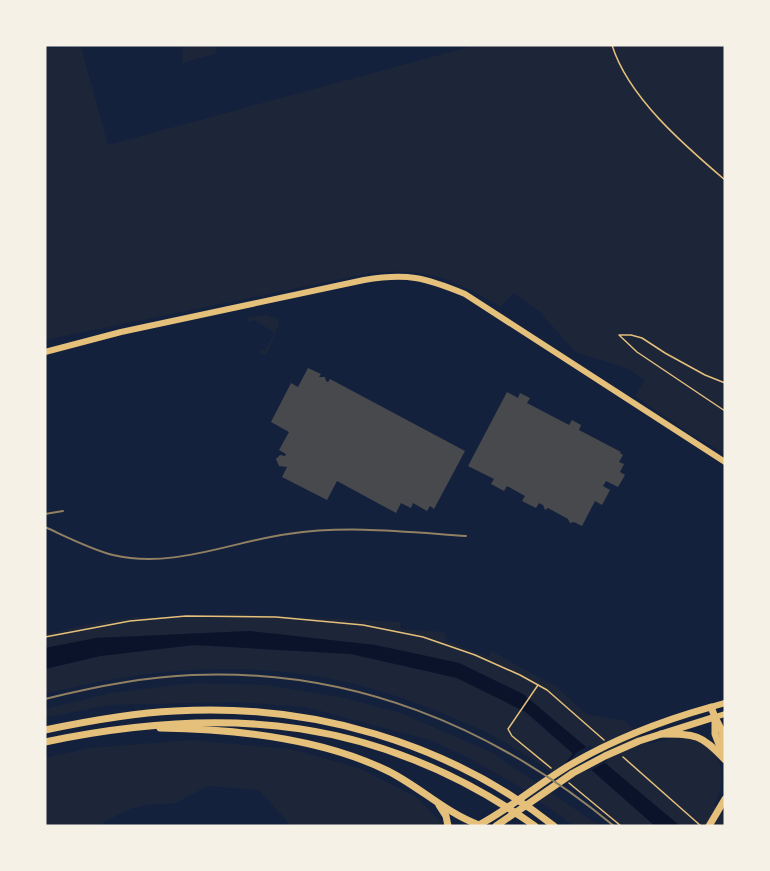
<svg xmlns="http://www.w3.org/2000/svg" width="770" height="871" font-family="Jost,sans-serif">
<rect width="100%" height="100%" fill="#14213d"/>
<g fill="#1d2539">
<polygon points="183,45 215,45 217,53 182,63"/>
<path d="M476 45H725V454L691 434 635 396 645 380 629 369 575 352 539 311 513 293 501 307C450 278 430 268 370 273L45 340V48L81 47 108 145Z"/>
<polygon points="265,315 278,319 279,324 267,353 264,355 260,353 260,349 265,351 274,333 255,320 248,322 247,318"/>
<path d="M238 614 400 622 401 629 444 632 446 641 489 657 491 651 557 687 586 714 625 721 649 744C664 740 679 735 695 740 724 748 727 782 714 805L725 815V826H680L523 694 459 663 375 645 250 631 96 638 45 648V634L100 622 137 617H194Z"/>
<path d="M194 645 351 654 457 678 525 712 655 826C645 826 627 829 619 825 603 817 588 798 573 787 548 769 520 751 492 735 479 728 464 723 451 717 316 657 186 658 45 694V669L100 656Z"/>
<polygon points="192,683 266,685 340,697 401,713 491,752 600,826 574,826 517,785 465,756 430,740 305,707 235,702 109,705 45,718 45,709 111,693"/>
<polygon points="191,740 290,749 359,768 416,797 440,821 438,826 291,826 259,790 208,786 176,803 145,805 127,810 98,826 45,826 45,758 91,748"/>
</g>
<polygon fill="#0b132b" points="250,631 375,645 459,663 523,694 680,826 655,826 526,712 457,678 351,654 194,645 100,656 45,669 45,648 96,638"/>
<polygon fill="#14213d" points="590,745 608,761 588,772 570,756"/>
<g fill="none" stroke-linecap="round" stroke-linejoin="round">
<polyline stroke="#0b132b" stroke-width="2" points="567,763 574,754"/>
</g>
<g fill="#48494c">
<polygon points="308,368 321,374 319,377 325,377 326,381 328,382 330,379 465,451 434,509 430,506 427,511 413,503 411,508 401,503 396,513 337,481 327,500 282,477 287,467 279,466 276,459 280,455 285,456 286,454 279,450 289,432 271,422 291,383 298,387"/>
<polygon points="507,392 518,398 520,393 530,398 527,403 569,425 572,420 581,425 579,430 621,452 620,453 623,455 619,462 624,464 620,472 625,475 618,487 606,481 603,486 610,490 602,505 595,501 582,526 574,522 570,523 568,519 548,508 545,510 543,505 539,503 536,508 522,501 525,496 507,486 504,491 491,484 494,479 468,466"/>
</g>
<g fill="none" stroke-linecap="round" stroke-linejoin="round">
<g stroke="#e5c07b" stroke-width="1.5">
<path d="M612 45C628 97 684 145 725 180"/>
<polyline points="725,383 705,375 665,353 642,338 631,335 619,335 637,352 725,411"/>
<polyline points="45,637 130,621 186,616 276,617 363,625 423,637 475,655 520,675 547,690 604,740"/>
<polyline points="538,685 508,729 512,736 551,768"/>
<polyline points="623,757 701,826"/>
<polyline points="569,783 621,826"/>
</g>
<g stroke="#e5c07b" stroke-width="6">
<path d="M45 352 121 332 364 280C407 273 424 277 465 294L725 462"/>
<polyline points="711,707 725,703"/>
<polyline points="715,717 725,714"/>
</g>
<path stroke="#e5c07b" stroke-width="7" d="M477 826C510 809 538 784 570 765 614 739 661 721 711 707L715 717 639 741 605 756 573 773 496 826"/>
<g stroke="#e5c07b" stroke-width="7">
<polyline points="715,717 715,734 723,755"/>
<polyline points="715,717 721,729 725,744"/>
<path d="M160 728C234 729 321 738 388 771 420 787 446 813 479 825"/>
<path d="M45 730C88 721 132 713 175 711 311 703 447 742 554 826"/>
<path d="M661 734C696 734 701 734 725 760"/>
<path d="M45 742C227 704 380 717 535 826"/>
<polyline points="439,805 446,816 448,826"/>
<polyline points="709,826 725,799"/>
</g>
<g stroke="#918062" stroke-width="2">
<polyline points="45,514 63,511"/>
<path d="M45 527C67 537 90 549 113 555 173 569 230 542 288 534 347 525 407 532 466 536"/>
<path d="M45 699C93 687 142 677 192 675 351 668 493 726 614 826"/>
</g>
</g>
<rect width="770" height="871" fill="none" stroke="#f6f1e7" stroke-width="93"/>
</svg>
